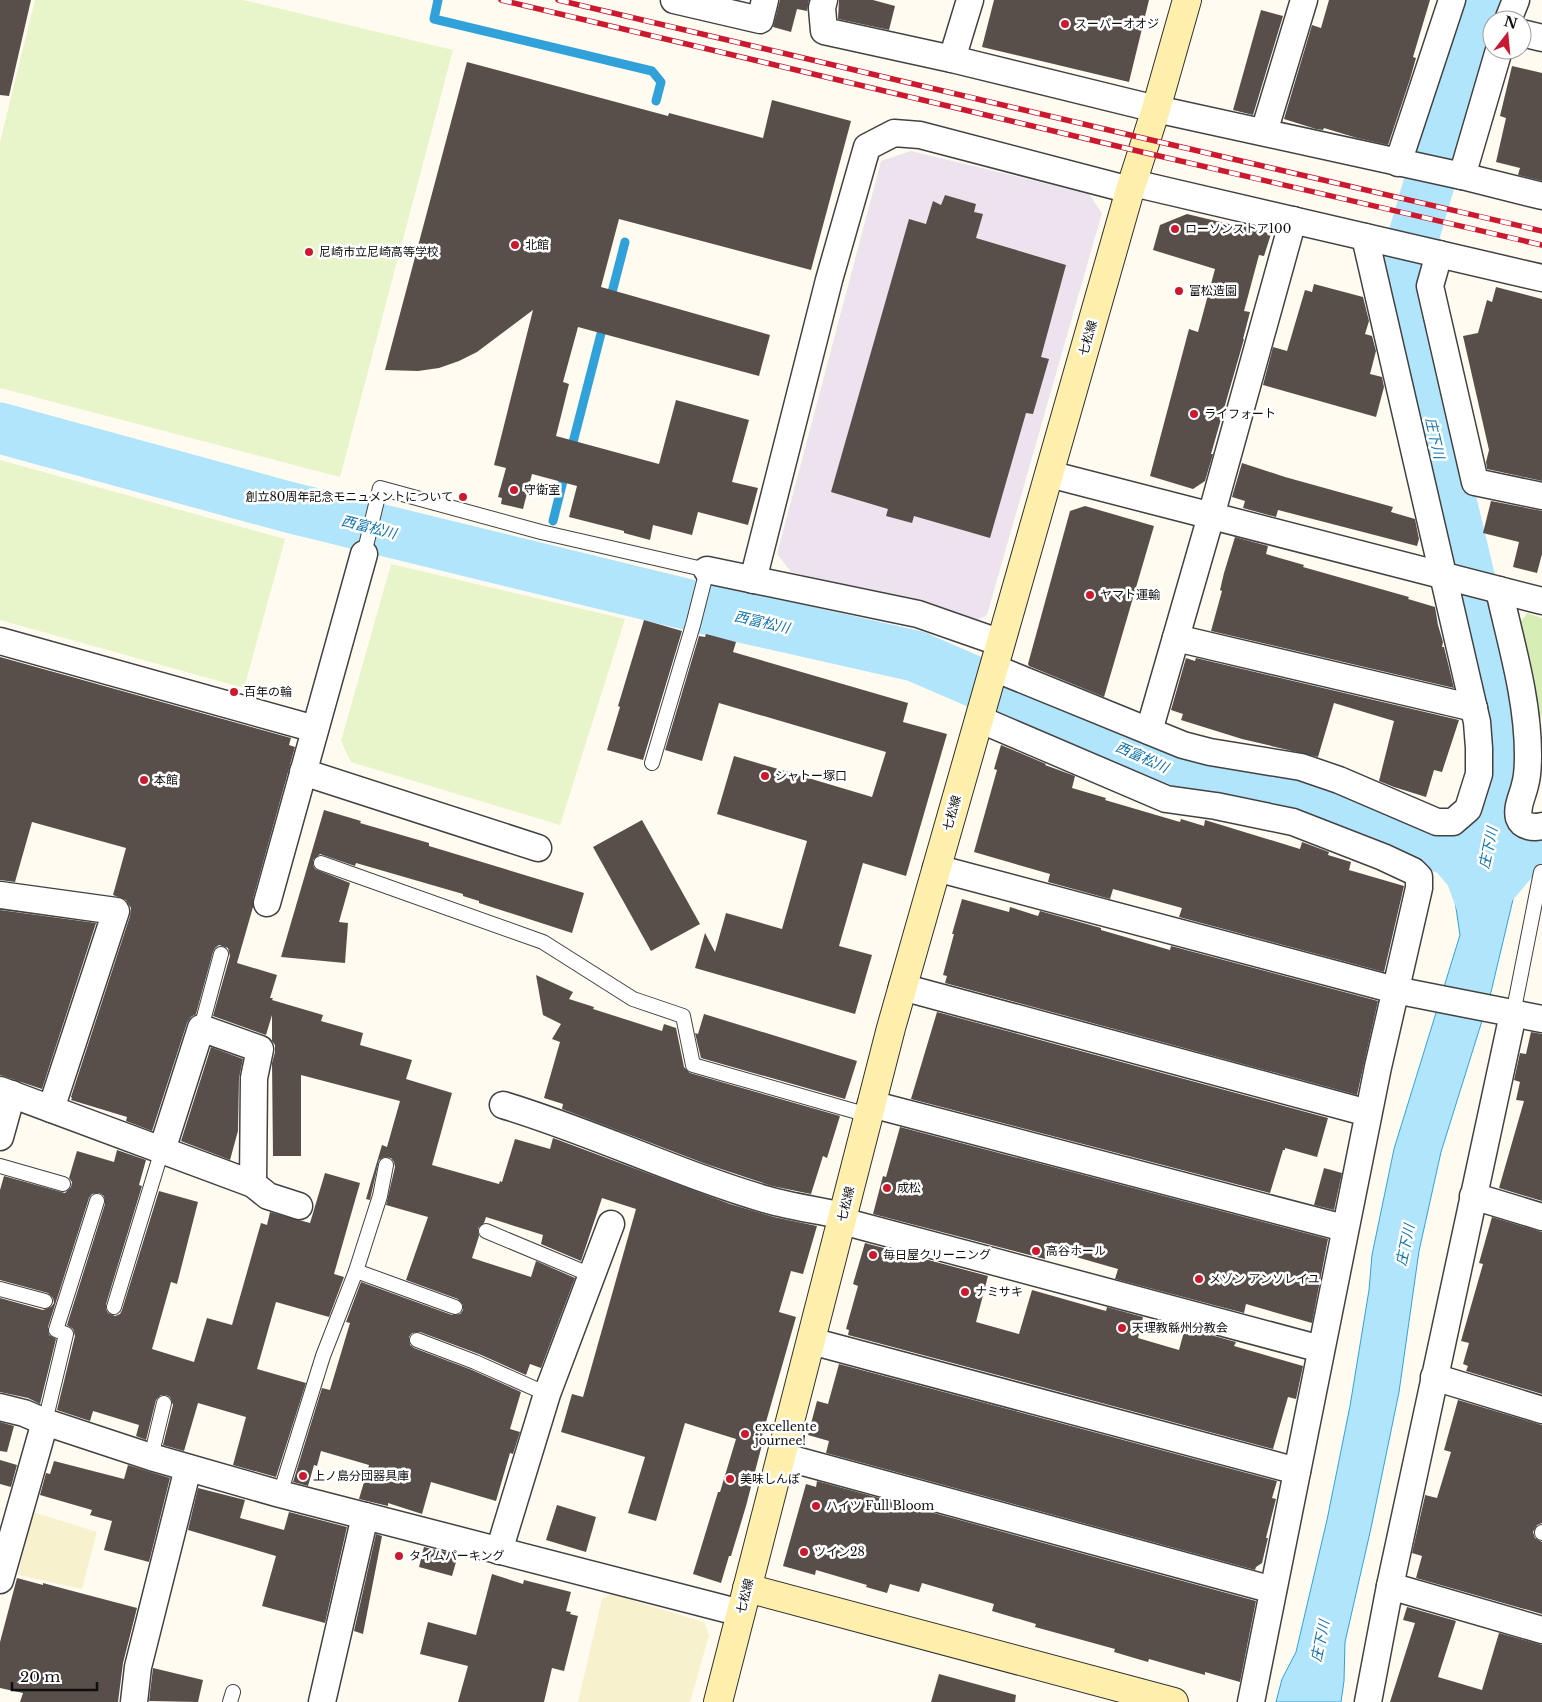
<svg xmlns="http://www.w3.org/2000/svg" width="1542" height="1702" font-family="'Libre Baskerville','Noto Sans JP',serif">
<rect width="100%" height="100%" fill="#fffbf1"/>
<polygon fill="#ece3ee" points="911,151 1089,194 1102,213 987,615 977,620 791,572 777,554 881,161"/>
<g fill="#f8f1ce">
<polygon points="33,1512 97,1532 82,1589 18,1575"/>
<polygon points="611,1594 704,1622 709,1635 690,1702 578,1702 602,1599"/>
</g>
<polygon fill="#d7edb6" points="1527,613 1542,618 1542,714 1540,720 1519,624"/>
<g fill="#e8f4c9">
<polygon points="35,0 243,0 453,50 340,477 0,388 0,142"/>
<polygon points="0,460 285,539 244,688 0,620"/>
<polygon points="391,564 625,619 560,825 351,762 341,741"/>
</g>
<polygon fill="#b1e5fb" stroke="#31a2d9" points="1480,824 1507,829 1523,846 1533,860 1525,868 1515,891 1491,992 1441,1152 1419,1251 1399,1392 1371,1528 1345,1642 1344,1681 1341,1702 1276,1702 1282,1679 1296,1652 1327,1520 1350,1406 1369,1290 1372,1255 1394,1149 1460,935 1453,888 1427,860 1434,833 1461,842"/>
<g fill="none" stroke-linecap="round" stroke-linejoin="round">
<g stroke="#31a2d9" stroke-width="9">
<polyline points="438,0 434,19 652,71 661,82 656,101"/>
<polyline points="610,300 625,242"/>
<polyline points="571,450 604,322"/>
<polyline points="553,521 565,473"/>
<polyline points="540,568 543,556"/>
</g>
<g stroke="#b1e5fb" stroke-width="51">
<polyline points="0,428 288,507 714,611 915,656 1047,713 1174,772 1278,786 1452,851 1470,872 1477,891"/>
<polyline points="1480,895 1487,848 1502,792 1504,740 1484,639 1424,387 1402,276 1483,0"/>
<polyline points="1480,899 1522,850 1542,846"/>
</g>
</g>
<g fill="#594f4a">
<polygon points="0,0 31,0 9,96 0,95"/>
<polygon points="780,0 809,0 807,11 797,9 791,32 773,27"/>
<polygon points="839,0 873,0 895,6 889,30 838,19"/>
<polygon points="994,0 1149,0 1129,82 982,47"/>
<polygon points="1329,0 1430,0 1413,57 1416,58 1410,79 1388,145 1357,138 1324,128 1323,130 1316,129 1284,119 1312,25 1321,28"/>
<polygon points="1261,10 1283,16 1253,115 1233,110"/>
<polygon points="467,62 668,116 669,113 763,138 772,100 851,121 811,270 619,219 601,287 770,335 759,376 578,327 563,382 569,384 556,436 659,464 676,400 749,420 732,482 758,488 748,525 698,512 692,535 653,525 650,540 624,533 624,531 569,517 577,486 532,474 523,509 501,504 502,498 498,497 506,468 494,465 533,310 477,352 459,361 439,368 418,371 385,370"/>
<polygon points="1512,66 1542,73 1542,181 1518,175 1520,168 1496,162 1506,118 1500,116"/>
<polygon points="945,195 976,204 974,212 983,214 976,238 1066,265 1041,357 1049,359 1033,414 1026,413 990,538 914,516 912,523 886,516 888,509 831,492 909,219 926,224 933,201 941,205"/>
<polygon points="1187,214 1233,225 1233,223 1271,234 1264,256 1259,255 1244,311 1250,312 1243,339 1244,339 1211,454 1213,454 1205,481 1193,489 1150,476 1189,329 1198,332 1215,269 1153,250 1160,225"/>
<polygon points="1314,284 1363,297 1369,321 1365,334 1372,336 1376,351 1370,374 1382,377 1384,387 1376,417 1263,385 1273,347 1287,351 1305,290 1312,292"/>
<polygon points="1496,287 1542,299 1542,481 1487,469 1486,462 1489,450 1463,336 1478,333 1487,300 1492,302"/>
<polygon points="1242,463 1285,477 1393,507 1391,512 1415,519 1419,539 1417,546 1278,510 1276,517 1243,508 1245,501 1232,497"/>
<polygon points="1491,501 1542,511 1542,554 1537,573 1513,567 1519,542 1483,533"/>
<polygon points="1085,506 1154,526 1104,697 1029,666 1028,664 1070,511"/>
<polygon points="1235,537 1268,546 1266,554 1304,565 1303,567 1409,597 1408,599 1435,607 1438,625 1443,642 1442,647 1444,647 1454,688 1211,631 1222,591 1220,590 1224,573"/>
<polygon points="644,620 682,631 643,760 607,750 620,707 618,706"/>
<polygon points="706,634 736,642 733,652 908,703 903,722 947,734 906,876 863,863 839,946 872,955 855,1014 695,968 705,933 715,952 726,913 782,929 807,841 717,814 734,756 872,797 886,752 719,703 702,761 665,750 699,636 705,637"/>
<polygon points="0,657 291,738 289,745 295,747 253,899 253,907 237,963 277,975 270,998 273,998 272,1000 323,1015 321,1021 363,1033 360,1045 412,1060 406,1079 452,1093 432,1165 499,1184 500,1181 502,1182 515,1139 550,1149 553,1138 730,1204 774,1217 817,1226 803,1274 791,1271 779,1312 796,1317 762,1436 764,1437 746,1506 731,1556 729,1556 721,1583 693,1574 718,1492 720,1492 736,1439 685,1423 656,1521 628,1513 645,1457 561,1432 572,1394 583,1397 636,1209 602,1198 581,1261 541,1244 543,1235 486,1217 484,1223 478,1228 479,1236 472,1258 531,1277 536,1261 575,1278 541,1368 530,1364 526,1375 479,1354 420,1332 412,1333 409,1337 410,1345 414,1348 472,1370 521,1392 510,1429 520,1432 513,1454 510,1453 496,1501 431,1482 422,1514 388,1503 388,1506 359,1499 369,1465 321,1451 317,1466 314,1465 308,1486 293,1482 322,1388 330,1390 350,1323 346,1322 361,1282 452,1315 460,1314 463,1310 463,1305 458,1299 406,1280 428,1217 386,1205 395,1167 394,1162 391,1158 384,1157 379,1160 370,1200 366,1199 382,1145 387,1147 400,1101 301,1075 301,1156 273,1156 272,1063 275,1052 275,1045 272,1041 272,1015 266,1035 213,1016 230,956 228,948 219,945 215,948 213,952 196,1014 191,1017 187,1023 152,1131 126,1121 127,1117 71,1100 72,1098 71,1097 130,916 131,908 126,900 113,895 126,848 32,822 15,882 0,880"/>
<polygon points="1186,658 1195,661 1196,658 1459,720 1442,772 1434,770 1426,797 1394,787 1379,781 1394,721 1334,703 1318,757 1242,739 1181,720 1183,714 1171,710"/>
<polygon points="1001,745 1046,764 1045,765 1075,776 1072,788 1106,798 1105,800 1180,822 1181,819 1204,826 1205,820 1300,849 1302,842 1329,852 1328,855 1351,862 1349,870 1404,886 1384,972 1179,917 1182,908 1113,889 1110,899 1048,882 1050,874 974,852 997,770 994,769"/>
<polygon points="324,810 361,821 360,823 429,843 429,846 584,893 572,933 479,903 479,901 463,896 463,894 356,863 355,866 320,854 313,860 313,865 315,869 350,883 339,922 348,923 345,963 281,957"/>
<polygon points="642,820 700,924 651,951 593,847"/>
<polygon points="962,899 1009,912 1010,907 1038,916 1040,911 1101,928 1101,930 1170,950 1171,946 1378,1001 1357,1095 945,983 947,976 943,975 954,934 952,934"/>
<polygon points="0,910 96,923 42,1089 0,1075"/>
<polygon points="536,975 573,992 569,999 594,1007 593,1009 662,1031 664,1024 676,1028 684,1067 690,1073 840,1116 827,1158 823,1156 811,1194 772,1186 706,1164 562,1109 563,1104 544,1098 560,1042 552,1039 561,1024 543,1015"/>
<polygon points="937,1012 1328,1118 1317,1157 1285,1148 1285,1150 1283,1150 1270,1193 911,1099"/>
<polygon points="704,1014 857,1061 845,1099 701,1058 695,1033 698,1034"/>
<polygon points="1531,1032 1542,1034 1542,1201 1499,1188 1524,1101 1516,1100 1520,1082 1514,1080 1520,1053 1526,1054"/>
<polygon points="211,1047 243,1059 239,1078 238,1131 230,1160 181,1141"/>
<polygon points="900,1127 1328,1239 1312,1323 1246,1304 1244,1313 1115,1279 1118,1269 1048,1249 1045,1259 873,1214 883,1176 886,1177"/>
<polygon points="117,1150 146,1160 139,1185 142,1186 106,1304 106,1309 108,1313 115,1316 120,1314 122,1310 159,1191 198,1202 177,1284 171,1282 152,1349 194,1362 207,1318 232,1325 261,1223 267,1225 270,1212 310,1223 325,1173 360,1183 334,1274 344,1277 329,1317 276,1302 257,1369 306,1383 276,1477 233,1465 246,1417 198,1403 184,1451 163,1445 173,1405 170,1397 166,1395 161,1395 156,1400 146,1440 136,1436 139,1425 93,1411 90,1421 57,1410 75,1336 73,1329 67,1325 105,1204 104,1196 99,1193 92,1194 89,1198 48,1327 49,1335 56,1339 40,1404 28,1398 0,1392 0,1298 43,1310 51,1307 54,1303 53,1298 48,1293 0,1280 0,1190 4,1176 65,1193 71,1187 72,1182 69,1178 77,1151 114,1162"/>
<polygon points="1324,1168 1342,1173 1334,1210 1314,1205"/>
<polygon points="1492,1217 1542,1232 1542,1394 1466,1371 1468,1366 1463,1364 1469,1343 1461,1341 1483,1264 1479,1263"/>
<polygon points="865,1243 988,1276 976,1322 1019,1334 1032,1290 1106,1311 1107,1307 1143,1317 1138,1338 1179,1350 1185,1328 1236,1342 1234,1346 1303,1366 1296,1399 1288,1397 1273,1449 848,1335 849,1330 846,1329 858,1286 853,1284"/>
<polygon points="839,1364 1277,1481 1272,1498 1276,1499 1267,1534 1266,1538 1268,1538 1262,1563 1256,1567 1255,1570 826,1453 829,1441 808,1435 817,1401 828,1404"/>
<polygon points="1458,1400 1542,1425 1542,1523 1537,1525 1533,1532 1535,1538 1542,1542 1542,1614 1416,1578 1422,1556 1412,1553 1425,1496 1425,1495 1437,1498 1451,1452 1444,1450"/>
<polygon points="0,1422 14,1426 7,1452 0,1451"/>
<polygon points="0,1460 17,1465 11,1487 0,1484"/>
<polygon points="54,1461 124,1479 128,1465 170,1478 149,1562 104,1550 112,1521 90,1515 92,1510 40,1495 46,1473 50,1474"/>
<polygon points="817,1481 1256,1601 1240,1682 1205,1672 1205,1675 1149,1659 1148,1662 1114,1652 1115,1649 1035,1627 1036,1624 992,1611 994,1604 922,1583 919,1592 890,1584 887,1593 866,1587 867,1585 816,1570 815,1575 783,1566 806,1484 816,1487"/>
<polygon points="198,1488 245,1500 240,1518 284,1530 289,1512 347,1527 325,1623 262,1606 276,1556 188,1530"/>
<polygon points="557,1505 596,1517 586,1552 546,1540"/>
<polygon points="376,1534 382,1536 363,1634 354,1631"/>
<polygon points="424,1547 458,1555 452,1576 419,1567"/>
<polygon points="492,1574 523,1584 524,1580 571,1592 566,1611 571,1612 570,1614 578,1616 564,1671 552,1668 544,1702 458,1702 468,1666 420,1654 428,1622 476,1635"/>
<polygon points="17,1578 43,1585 43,1583 65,1589 137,1608 123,1663 118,1702 20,1702 23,1693 0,1688 0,1642"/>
<polygon points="1407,1607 1456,1621 1438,1677 1482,1690 1499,1633 1542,1645 1542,1702 1390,1702 1415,1623 1403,1620"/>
<polygon points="153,1668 203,1680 198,1702 149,1701"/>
<polygon points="939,1674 1016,1695 1015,1702 931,1702"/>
</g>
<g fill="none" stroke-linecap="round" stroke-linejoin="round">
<g stroke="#424242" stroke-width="16">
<g id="lane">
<polyline points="364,554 380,488 541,532 707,570 693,625 652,763"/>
<polyline points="321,863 543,942 633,999 683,1016 693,1065 868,1115"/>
<polyline points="1513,1014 1541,872"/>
<polyline points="201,1028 221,954"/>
<polyline points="0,1166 63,1184"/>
<polyline points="486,1231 591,1275"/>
<polyline points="356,1271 455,1307"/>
<polyline points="0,1289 45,1301"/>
<polyline points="114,1307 162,1150"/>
<polyline points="417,1340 475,1362 547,1394"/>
<polyline points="45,1422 66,1334 56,1330 97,1201"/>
<polyline points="151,1457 164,1403"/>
<polyline points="280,1494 323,1356 356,1271 380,1196 386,1165"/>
<polyline points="1542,1533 1542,1532"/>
<polyline points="230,1702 233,1692"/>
</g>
</g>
<g stroke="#424242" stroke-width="29">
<g id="street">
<polyline points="674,0 760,20 765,0"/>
<polyline points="824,0 822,8 824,31 952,59 1156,109 1462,176 1542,196"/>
<polyline points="1508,20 1516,0"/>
<polyline points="1522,33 1542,38"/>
<polyline points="952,59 970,0"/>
<polyline points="1264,132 1304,0"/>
<polyline points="1398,163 1452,0"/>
<polyline points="1462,176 1499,50"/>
<polyline points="1133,183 1542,278"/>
<polyline points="1439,254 1430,286 1475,482 1542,496"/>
<polyline points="1049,474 1542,601"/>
<polyline points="707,570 918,614 1001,643"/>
<polyline points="753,580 829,280 867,147 894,133 920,135 1130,190"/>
<path d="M1499 590C1511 644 1528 699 1528 755 1528 764 1528 775 1525 785 1523 795 1516 807 1519 818 1522 827 1534 828 1542 826"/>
<polyline points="1176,638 1474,708"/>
<polyline points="0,641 315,729"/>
<polyline points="994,668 1183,745 1210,752 1301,767 1339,780 1437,822 1453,822 1468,809 1479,774 1479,748 1477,722 1365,237"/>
<polyline points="979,719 1166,799 1216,806 1293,822 1383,857 1413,871 1419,877 1419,888 1378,1067 1251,1702"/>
<polyline points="1149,731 1211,516 1293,220"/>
<polyline points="303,772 538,848"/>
<polyline points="936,868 1395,990 1542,1019"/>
<polyline points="0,895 116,911 51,1109"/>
<polyline points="267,903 364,554"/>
<polyline points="902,987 1368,1113"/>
<polyline points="0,1090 253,1184 254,1078 260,1049 201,1028 162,1150"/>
<polyline points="871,1104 1344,1228"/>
<path d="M503 1105C593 1132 678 1174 768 1200 792 1207 818 1210 843 1216"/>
<polyline points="0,1137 12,1094"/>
<polyline points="253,1184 268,1196 299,1206"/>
<polyline points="1473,1196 1542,1217"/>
<polyline points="842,1221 1321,1349"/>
<polyline points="811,1341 1297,1471"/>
<polyline points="1434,1377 1542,1410"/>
<polyline points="0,1407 24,1413 45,1422 151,1457 280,1494 741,1613"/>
<polyline points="781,1456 1273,1590"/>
<polyline points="499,1551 547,1394 611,1224"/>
<polyline points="0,1580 45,1422"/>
<polyline points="1390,1586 1542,1630"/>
<polyline points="134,1702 138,1667 188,1468"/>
<polyline points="322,1702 365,1516"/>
<polyline points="1368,1702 1390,1586 1513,1014"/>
</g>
</g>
<g stroke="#313131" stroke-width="30">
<g id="secondary">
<polyline points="747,1588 1174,1702"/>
<polyline points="718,1702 891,1028 1130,190 1156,109 1187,0"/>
</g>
</g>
<use href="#lane" stroke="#fff" stroke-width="14"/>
<use href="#street" stroke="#fff" stroke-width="26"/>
<use href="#secondary" stroke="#ffefac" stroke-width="28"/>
<g stroke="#cb1a30" stroke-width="5.5">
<g id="rail">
<polyline points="501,0 1142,152 1542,245"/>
<polyline points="558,0 1147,139 1542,231"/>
</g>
</g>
<use href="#rail" stroke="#fff" stroke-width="4" stroke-dasharray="11" stroke-linecap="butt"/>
</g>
<g fill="#cb1a30" stroke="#fff" stroke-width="2">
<circle cx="1065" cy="24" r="5"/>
<circle cx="1175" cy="229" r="5"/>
<circle cx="515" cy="245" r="5"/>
<circle cx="309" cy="252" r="5"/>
<circle cx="1179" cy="291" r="5"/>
<circle cx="1194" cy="414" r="5"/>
<circle cx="514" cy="490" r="5"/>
<circle cx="463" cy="497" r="5"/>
<circle cx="1090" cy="595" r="5"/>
<circle cx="234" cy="692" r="5"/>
<circle cx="765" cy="776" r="5"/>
<circle cx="144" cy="780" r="5"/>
<circle cx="887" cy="1188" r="5"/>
<circle cx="1036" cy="1251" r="5"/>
<circle cx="873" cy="1255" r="5"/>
<circle cx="1199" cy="1279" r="5"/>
<circle cx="965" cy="1292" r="5"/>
<circle cx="1122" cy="1328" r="5"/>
<circle cx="745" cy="1434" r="5"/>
<circle cx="303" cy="1476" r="5"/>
<circle cx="730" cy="1479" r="5"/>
<circle cx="816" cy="1506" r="5"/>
<circle cx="804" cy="1552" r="5"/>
<circle cx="399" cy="1556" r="5"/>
</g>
<g text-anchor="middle" stroke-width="5" stroke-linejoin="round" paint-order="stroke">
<g font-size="12" fill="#0f0f0f" stroke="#fff" text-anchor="start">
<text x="1075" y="28">スーパーオオジ</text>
<text x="1185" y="233">ローソンストア100</text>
<text x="525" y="249">北館</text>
<text x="319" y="256">尼崎市立尼崎高等学校</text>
<text x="1189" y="295">富松造園</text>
<text x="1204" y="418">ライフォート</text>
<text x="524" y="494">守衛室</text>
<text x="453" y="501" text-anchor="end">創立80周年記念モニュメントについて</text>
<text x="1100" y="599">ヤマト運輸</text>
<text x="244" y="696">百年の輪</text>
<text x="775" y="780">シャトー塚口</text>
<text x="154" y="784">本館</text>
<text x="897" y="1192">成松</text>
<text x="1046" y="1255">高谷ホール</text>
<text x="883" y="1259">毎日屋クリーニング</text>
<text x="1209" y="1283">メゾン アンソレイユ</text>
<text x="975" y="1296">ナミサキ</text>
<text x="1132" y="1332">天理教緜州分教会</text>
<text x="755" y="1431">excellente<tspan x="755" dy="14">journee!</tspan></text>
<text x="313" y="1480">上ノ島分団器具庫</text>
<text x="740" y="1483">美味しんぽ</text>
<text x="826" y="1510">ハイツ Full Bloom</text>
<text x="814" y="1556">ツイン28</text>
<text x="409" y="1560">タイムパーキング</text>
</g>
<g font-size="12" fill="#0f0f0f" stroke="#fff">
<text transform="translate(1088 338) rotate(-74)" y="4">七松線</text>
<text transform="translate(952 813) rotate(-74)" y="4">七松線</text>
<text transform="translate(846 1204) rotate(-76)" y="4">七松線</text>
<text transform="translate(745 1596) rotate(-76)" y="4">七松線</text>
</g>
<g font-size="14" font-style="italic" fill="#0d73ac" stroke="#fff">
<text transform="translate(1435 438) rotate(77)" y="5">庄下川</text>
<text transform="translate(369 527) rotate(14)" y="5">西富松川</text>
<text transform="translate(762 622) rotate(13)" y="5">西富松川</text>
<text transform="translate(1142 757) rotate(24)" y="5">西富松川</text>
<text transform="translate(1488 848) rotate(-78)" y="5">庄下川</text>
<text transform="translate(1405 1245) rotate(-78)" y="5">庄下川</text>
<text transform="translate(1320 1641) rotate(-78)" y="5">庄下川</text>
</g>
</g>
<g transform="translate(1507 35) rotate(16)"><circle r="24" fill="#ffffff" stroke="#9f9f9f"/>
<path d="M0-4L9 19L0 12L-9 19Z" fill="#cb1a30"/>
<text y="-8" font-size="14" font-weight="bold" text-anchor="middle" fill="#0f0f0f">N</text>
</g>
<path d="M12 1682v8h85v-8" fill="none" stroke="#0f0f0f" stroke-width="2.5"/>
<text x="20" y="1682" font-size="15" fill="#0f0f0f" stroke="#ffffff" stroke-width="4" paint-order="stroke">20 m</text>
</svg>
